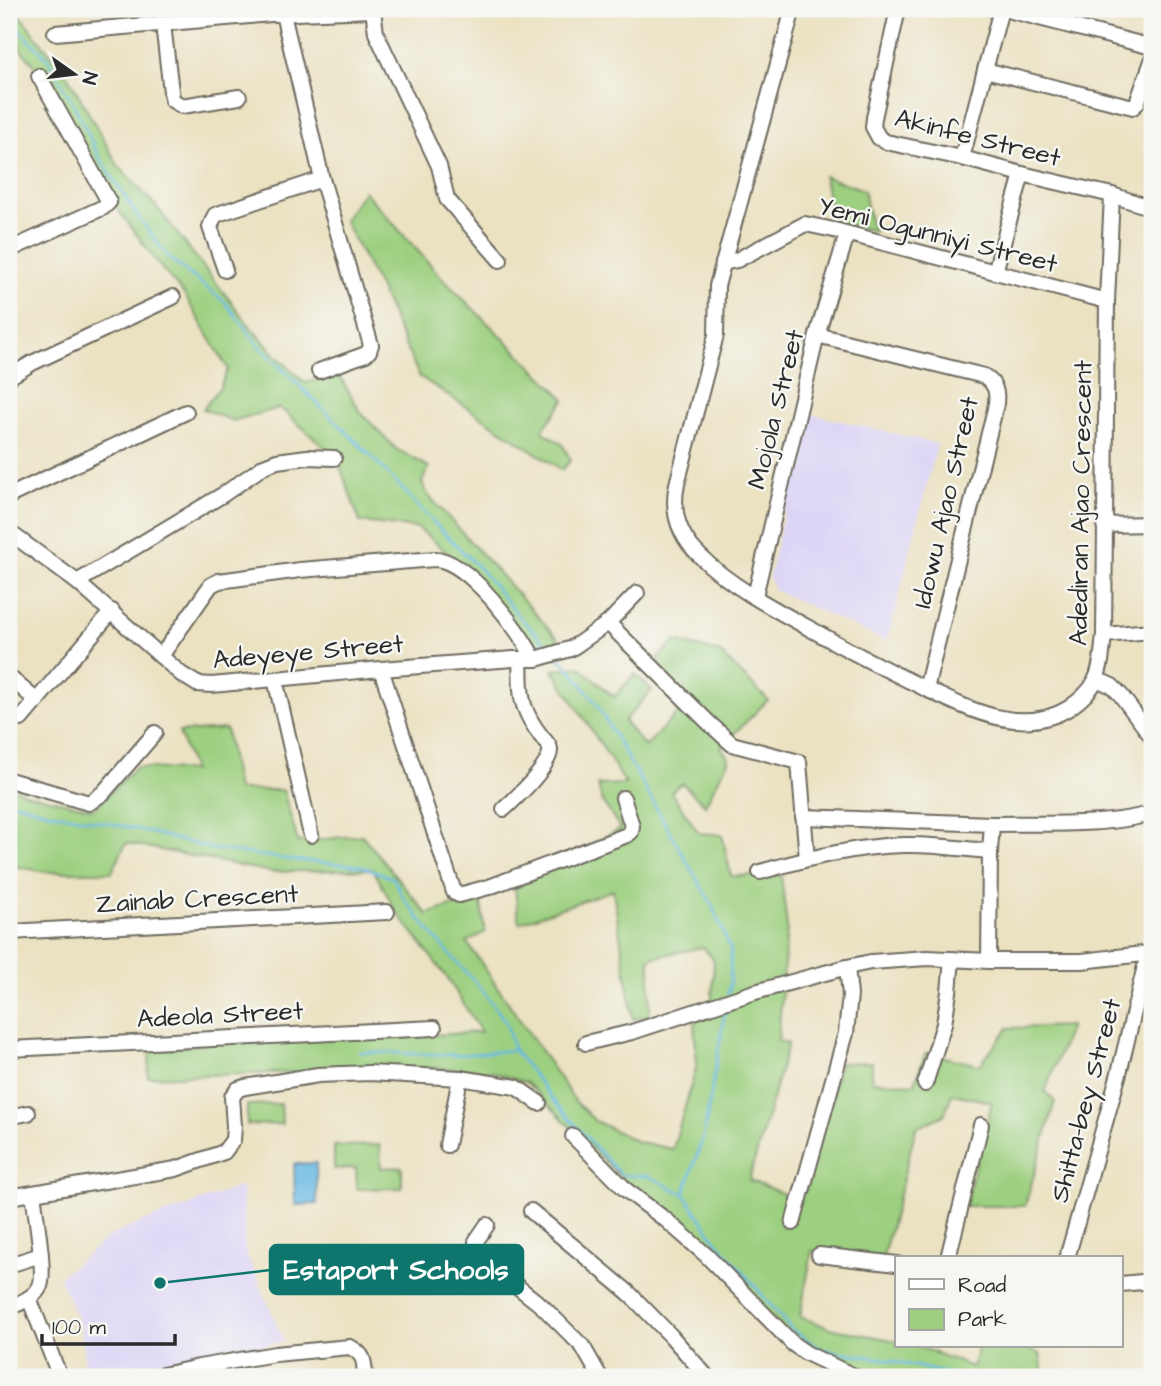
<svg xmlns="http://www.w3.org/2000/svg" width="1161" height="1386" font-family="'Architects Daughter',sans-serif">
<rect width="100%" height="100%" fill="#f6f6f2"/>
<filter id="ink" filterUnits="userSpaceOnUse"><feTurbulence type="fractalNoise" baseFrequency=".0143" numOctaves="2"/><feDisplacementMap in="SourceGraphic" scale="14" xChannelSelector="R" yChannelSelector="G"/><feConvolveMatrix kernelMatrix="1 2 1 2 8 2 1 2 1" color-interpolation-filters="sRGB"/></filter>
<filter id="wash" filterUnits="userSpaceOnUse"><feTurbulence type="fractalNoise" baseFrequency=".00686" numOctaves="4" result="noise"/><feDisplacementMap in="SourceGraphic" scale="28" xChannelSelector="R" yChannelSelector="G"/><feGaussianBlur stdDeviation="1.57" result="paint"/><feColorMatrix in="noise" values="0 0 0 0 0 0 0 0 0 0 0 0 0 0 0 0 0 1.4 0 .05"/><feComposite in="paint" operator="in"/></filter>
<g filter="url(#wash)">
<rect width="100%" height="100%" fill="#ebe2c2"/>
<g fill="#ddd5f6">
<polygon points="807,413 937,444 887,642 774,590 769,577"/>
<polygon points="242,1186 245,1251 284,1341 175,1363 132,1377 86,1377 81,1327 59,1277 110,1236 143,1222"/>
</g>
<g fill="#9ccf7f" stroke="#647d55" stroke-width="2">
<polygon points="9,9 15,9 69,78 119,167 154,204 254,331 277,356 305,383 339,375 361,413 396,449 429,467 422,482 428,495 562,643 556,650 535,653 471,573 418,528 360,522 337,458 280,408 233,421 203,409 220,387 228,369 184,294 163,270 116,207 42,74 9,36"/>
<polygon points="824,176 864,190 870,221 875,231 832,221"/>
<polygon points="364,191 444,280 565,399 542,431 562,444 571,460 562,470 419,376 381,291 344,220"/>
<polygon points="675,641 720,653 768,700 721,747 729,759 705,805 682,783 671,792 699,833 722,835 731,876 781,875 787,927 778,1041 788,1043 749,1180 789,1196 806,1191 840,1063 872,1062 872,1081 914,1084 926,1053 980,1065 1008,1028 1070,1026 1045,1092 1055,1101 1025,1206 965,1206 992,1102 952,1094 944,1115 916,1128 883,1257 812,1251 800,1317 830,1328 897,1341 897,1346 917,1346 972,1367 979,1346 1020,1346 1040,1354 1044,1377 896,1377 835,1366 801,1348 678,1217 630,1187 527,1083 492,1072 432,1068 148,1077 150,1051 238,1040 416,1036 481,1032 448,979 396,911 373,869 271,872 126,843 112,872 45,872 9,865 9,786 28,794 94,809 136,767 193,771 179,732 226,729 237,790 283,790 298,842 362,835 427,914 473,899 481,903 485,932 467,942 575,1101 595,1121 638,1142 673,1149 697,1065 694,1021 711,1017 714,960 703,947 650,958 650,1016 633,1019 613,890 519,923 515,889 592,844 621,829 602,801 598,785 626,784 553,670 579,666 614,697 635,674 652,690 624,721 645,747 688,702 655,661"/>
<polygon points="281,1104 282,1124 247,1125 247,1105"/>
<polygon points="380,1145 381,1168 402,1167 402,1188 357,1189 356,1168 334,1169 334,1146"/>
</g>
<polygon fill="#68b9e3" stroke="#4a7287" stroke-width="2" points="316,1163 317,1204 295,1205 294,1164"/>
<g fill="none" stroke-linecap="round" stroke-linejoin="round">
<g stroke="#68b9e3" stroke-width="2.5">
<polyline points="9,21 46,56 75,107 99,157 139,218 169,258 225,302 259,346 379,464 433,522 481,570 518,615 551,649"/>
<polyline points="558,657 571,670 596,703 712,905 731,951 730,983 728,994"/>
<polyline points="9,801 48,812 133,828 214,849 293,860 361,866 393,878 403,897 430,932 482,990 506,1022 514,1050 557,1105 621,1175 648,1176 684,1194 715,1239 791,1329 821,1349 883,1359 945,1373 954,1377"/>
<polyline points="359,1052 459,1055 513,1050"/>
<polyline points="684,1194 704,1134 726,1007"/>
</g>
</g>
</g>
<g filter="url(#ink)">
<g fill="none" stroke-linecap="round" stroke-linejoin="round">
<g stroke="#6e6b60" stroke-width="18">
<g id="minor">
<polyline points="373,9 376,33 439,166 447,199 500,260"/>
<path d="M793 9 717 286 716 335 677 484C671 512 679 536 700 556 735 591 790 617 834 642 863 658 893 673 924 688 968 709 1022 737 1069 708 1079 701 1090 692 1095 681 1102 667 1102 651 1104 635L1107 301 1112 195"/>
<polyline points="898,9 874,118 873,127 879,138 886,142 962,158 1022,174 1112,195 1152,208"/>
<polyline points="1004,9 1152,47"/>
<polyline points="283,14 322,179 371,345 369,351 366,354 319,371"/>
<polyline points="163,24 172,100 182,106 239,97"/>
<polyline points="55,33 271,14 373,10"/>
<polyline points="985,70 1133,107 1137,103 1152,61"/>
<polyline points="962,158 1001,9"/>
<polyline points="9,250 104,207 109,202 39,76"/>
<polyline points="723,263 737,260 805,224 834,230 1107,301"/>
<polyline points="225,270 210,227 215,215 322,179"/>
<polyline points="995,272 1022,174"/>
<path d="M817 335 984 376C997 384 998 395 995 409L926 689"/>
<polyline points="9,377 32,363 173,297"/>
<polyline points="9,496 186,412"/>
<polyline points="1104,525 1152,524"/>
<polyline points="9,532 77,582 181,674 197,684 212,685 381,669 513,659 536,659 570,649 578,644 608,623 637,593"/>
<polyline points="77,582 224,494 264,466 277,461 307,457 334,458"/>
<polyline points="755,596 817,335 847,234"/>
<polyline points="608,623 709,723 732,744 799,762 807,859"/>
<polyline points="1104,635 1152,631"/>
<path d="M161 656 211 585 219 581 300 570 435 559C468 560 520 631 534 659"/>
<polyline points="381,669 454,892 459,895 489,887 627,835 631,832 632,826 623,798"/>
<polyline points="9,677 37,701"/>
<polyline points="275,679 311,835"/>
<polyline points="1096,679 1112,686 1120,694 1152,737"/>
<polyline points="21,719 112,611"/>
<polyline points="9,780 89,803 103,793 155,733"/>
<path d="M504 809C515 799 552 765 550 749 549 744 544 740 541 736 535 728 528 717 525 708 519 693 521 674 520 659"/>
<polyline points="803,817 992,824"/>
<path d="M760 872C806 859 855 846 904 845 932 844 962 849 990 851"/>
<polyline points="9,932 387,912"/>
<path d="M989 961 990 851 992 824C1040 823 1108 827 1152 813"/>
<polyline points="586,1043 632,1032 755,992 847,967 871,962 927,958 989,961 1082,961 1152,953"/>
<polyline points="9,1049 434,1028"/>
<polyline points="925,1084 944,1024 949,992 952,959"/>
<polyline points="9,1117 28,1113"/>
<polyline points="573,1136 626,1190 666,1220 706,1255 793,1344 806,1353 856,1377"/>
<polyline points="447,1145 460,1078"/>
<polyline points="9,1197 176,1169 224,1152 233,1140 234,1126 232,1097 238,1089 245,1087 318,1075 369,1073 460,1078 516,1087 539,1103"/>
<polyline points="531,1211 629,1293 671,1336 707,1377"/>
<polyline points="793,1223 846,1033 850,995 847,967"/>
<polyline points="487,1225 476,1241 476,1249 480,1257 542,1306 583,1347 600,1377"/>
<polyline points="819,1255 897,1264"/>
<polyline points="948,1258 981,1125"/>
<polyline points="1067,1258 1119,1073 1148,954"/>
<polyline points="9,1265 41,1255"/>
<polyline points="1121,1284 1152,1281"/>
<polyline points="29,1298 60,1377"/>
<path d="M9 1308C19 1303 35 1298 40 1286 46 1274 35 1210 33 1193"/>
<path d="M154 1377 199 1367 275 1354 350 1347C365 1355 364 1361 365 1377"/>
<polyline points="443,1377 444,1377"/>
</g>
</g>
<use href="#minor" stroke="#fff" stroke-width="14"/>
</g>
</g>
<g text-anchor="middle" stroke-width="5" stroke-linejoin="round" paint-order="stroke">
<g font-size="26" fill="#2b2b2b" stroke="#f6f6f2">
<text transform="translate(978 137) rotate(14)" y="9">Akinfe Street</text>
<text transform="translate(938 234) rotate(14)" y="9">Yemi Ogunniyi Street</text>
<text transform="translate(775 409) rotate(-76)" y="9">Mojola Street</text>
<text transform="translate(945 502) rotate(-77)" y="9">Idowu Ajao Street</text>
<text transform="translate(1080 503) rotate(-89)" y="9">Adediran Ajao Crescent</text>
<text transform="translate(308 651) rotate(-5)" y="9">Adeyeye Street</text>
<text transform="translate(197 898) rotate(-3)" y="9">Zainab Crescent</text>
<text transform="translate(220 1014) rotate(-3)" y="9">Adeola Street</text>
<text transform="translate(1085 1100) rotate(-75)" y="9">Shitta-bey Street</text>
</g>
</g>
<path fill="none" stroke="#0f766e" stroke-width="2.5" d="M160 1283L270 1270"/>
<circle fill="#0f766e" stroke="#f6f6f2" stroke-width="2.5" cx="160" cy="1283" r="7"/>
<rect fill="#0f766e" stroke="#0f766e" stroke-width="2.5" x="270" y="1245" width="253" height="49" rx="7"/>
<g font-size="28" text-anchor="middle" font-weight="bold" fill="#fff">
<text x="396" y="1279">Estaport Schools</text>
</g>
<rect width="1161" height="1386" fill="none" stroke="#f6f6f2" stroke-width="35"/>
<rect x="895" y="1256" width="228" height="91" fill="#f6f6f2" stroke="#a5a5a2" stroke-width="2"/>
<rect x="909" y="1279" width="35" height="10" fill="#ffffff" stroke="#a5a5a2" stroke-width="2"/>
<text x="958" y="1292" font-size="21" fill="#2b2b2b">Road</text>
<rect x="909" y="1309" width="35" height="21" fill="#9ccf7f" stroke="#a5a5a2" stroke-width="2"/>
<text x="958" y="1326" font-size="21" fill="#2b2b2b">Park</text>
<g transform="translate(74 74) rotate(104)" stroke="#f6f6f2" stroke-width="5" paint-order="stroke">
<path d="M0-5L12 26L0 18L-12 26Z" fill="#2b2b2b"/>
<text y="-10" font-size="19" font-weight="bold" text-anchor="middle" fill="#2b2b2b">N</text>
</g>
<path d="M42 1334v10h133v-10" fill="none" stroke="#2b2b2b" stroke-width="3.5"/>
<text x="52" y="1334" font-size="21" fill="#2b2b2b" stroke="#f6f6f2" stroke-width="5" paint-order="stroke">100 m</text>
</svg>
